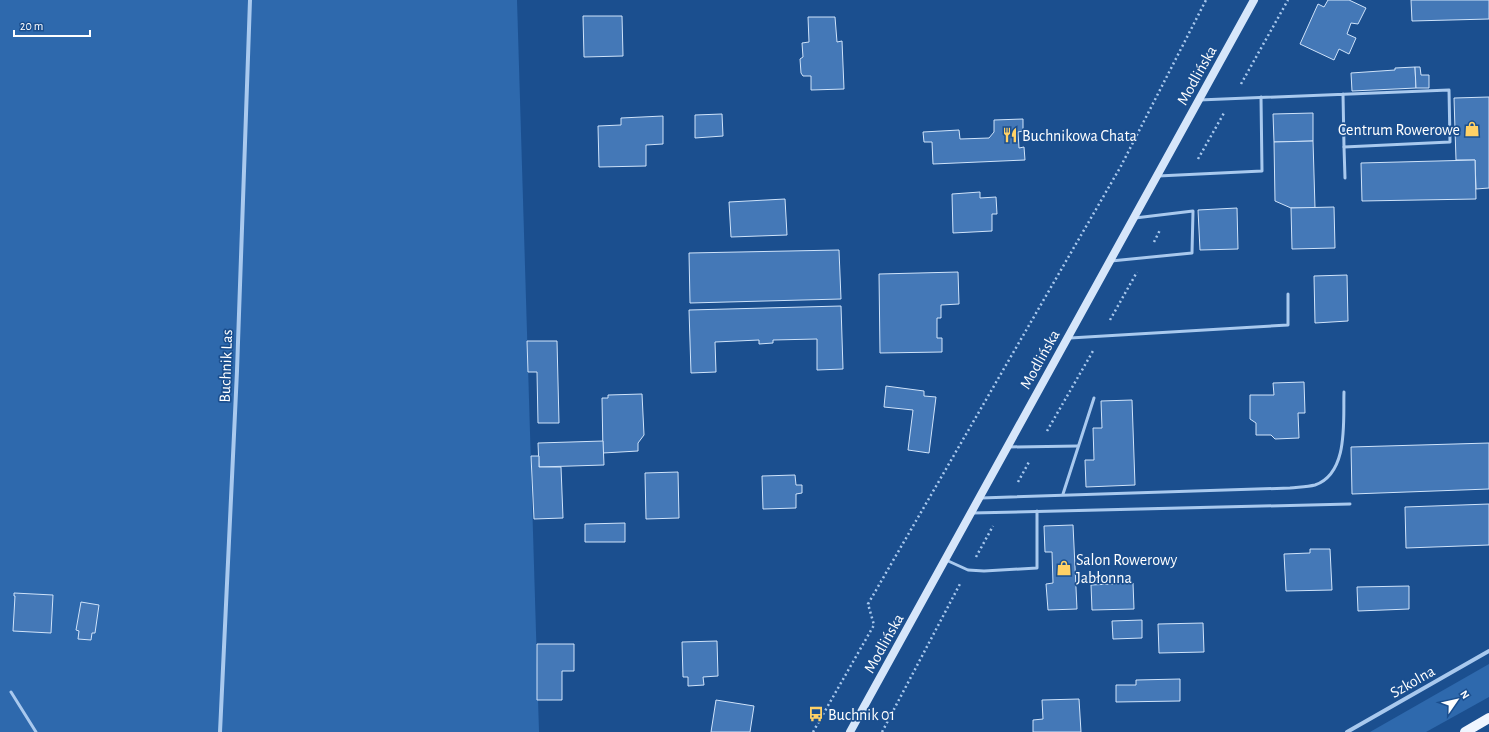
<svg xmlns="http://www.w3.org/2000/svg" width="1489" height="732" font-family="'Alegreya Sans',sans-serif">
<rect width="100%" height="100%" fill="#1b4f8f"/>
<g fill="#2e69ad">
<polygon points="0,0 517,0 539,732 0,732"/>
<polygon points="1489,664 1489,697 1426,732 1370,732"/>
</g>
<g fill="#4478b7" stroke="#cfe3fa">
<polygon points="1328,0 1349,0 1366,8 1358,24 1351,23 1347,34 1356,38 1349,54 1339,49 1334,60 1300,44 1318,4 1324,7"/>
<polygon points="1411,0 1489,0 1489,19 1412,21"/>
<polygon points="583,16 622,16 623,56 584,57"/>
<polygon points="808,17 835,17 837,42 842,41 844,89 811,90 811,76 803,76 801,73 800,59 803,57 802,43 809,42"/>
<polygon points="1415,67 1416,88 1352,91 1351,73 1395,70 1395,68"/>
<polygon points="1415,67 1420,67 1421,75 1429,75 1429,88 1416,88"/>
<polygon points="1489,97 1489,188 1476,189 1475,160 1456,160 1454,98"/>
<polygon points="1313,113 1313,141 1274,142 1273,114"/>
<polygon points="722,114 723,136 695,138 695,115"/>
<polygon points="663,116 663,144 646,145 646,166 599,167 598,126 621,125 621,118"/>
<polygon points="1023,119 1023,131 1018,132 1019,148 1024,147 1025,160 933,164 932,142 924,142 923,132 959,130 960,139 989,138 994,132 994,120"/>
<polygon points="1313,141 1315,208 1291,208 1275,201 1274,142"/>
<polygon points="1475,160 1476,199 1362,201 1361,163"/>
<polygon points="980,192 980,198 996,197 997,214 992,214 992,231 953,233 952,194"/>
<polygon points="785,199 787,235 731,237 729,202"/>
<polygon points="1334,207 1335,248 1292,249 1291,208"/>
<polygon points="1237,208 1238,249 1200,250 1198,210"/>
<polygon points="839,250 841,299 690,303 689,253"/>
<polygon points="958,272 959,304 941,305 941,318 937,318 937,338 942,338 942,352 880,353 879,274"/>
<polygon points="1347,275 1348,321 1315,323 1314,276"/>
<polygon points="841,306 843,369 817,370 817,339 773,340 773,343 759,344 759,340 715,342 716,372 691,373 689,310"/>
<polygon points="527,341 557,341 559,423 538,423 537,372 528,372"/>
<polygon points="1304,382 1305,413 1298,413 1299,438 1275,439 1271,435 1256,435 1256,423 1250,419 1250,395 1274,395 1273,383"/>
<polygon points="886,386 924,391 924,396 936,397 929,453 908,450 913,410 884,407"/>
<polygon points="642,394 644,435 638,443 638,451 603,453 602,398 608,398 608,395"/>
<polygon points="1132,400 1135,485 1086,487 1085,460 1094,460 1093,428 1102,428 1101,401"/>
<polygon points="603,441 604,465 539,467 538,443"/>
<polygon points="1489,443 1489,489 1352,494 1351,447"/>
<polygon points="531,456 539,456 539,467 561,467 563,518 534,519"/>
<polygon points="678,472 679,518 646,519 645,473"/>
<polygon points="795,475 796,485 802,485 802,493 796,494 796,508 763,509 762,476"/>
<polygon points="1489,504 1489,545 1406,548 1405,507"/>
<polygon points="625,523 625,542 585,542 585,524"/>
<polygon points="1073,525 1077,609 1048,610 1046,584 1053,583 1052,552 1045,552 1044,526"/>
<polygon points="1310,549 1330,549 1332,590 1286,591 1284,554 1310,553"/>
<polygon points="1133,583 1134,609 1092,610 1091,585"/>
<polygon points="1409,586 1409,609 1358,611 1357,587"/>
<polygon points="14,593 53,595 51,633 13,631 15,596 14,596"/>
<polygon points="81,602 99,605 95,633 92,633 91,640 78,639 79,631 76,630"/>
<polygon points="1142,620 1142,638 1113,639 1112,621"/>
<polygon points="1203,623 1204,652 1159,653 1158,624"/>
<polygon points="717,641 718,676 703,677 704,685 688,686 688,677 683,677 682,642"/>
<polygon points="537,644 574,644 574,671 562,671 562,700 537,700"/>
<polygon points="1180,679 1180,701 1116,702 1116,685 1136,685 1136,680"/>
<polygon points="1079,699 1081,732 1033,732 1033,720 1043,719 1042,700"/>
<polygon points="716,700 754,706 750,732 711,732"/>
</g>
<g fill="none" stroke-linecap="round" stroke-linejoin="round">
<g stroke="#a9c9ee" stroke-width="2.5" stroke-dasharray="2 3" stroke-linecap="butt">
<polyline points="1241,84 1288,0"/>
<polyline points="1198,159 1224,113"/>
<polyline points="1154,242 1160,230"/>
<polyline points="1110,320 1137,272"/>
<polyline points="1047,431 1093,351"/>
<polyline points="1018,482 1029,462"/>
<polyline points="976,557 993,526"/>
<polyline points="813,732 874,625 868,604 1121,166 1206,0"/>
<polyline points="882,732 961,582"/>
</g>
<g stroke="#a9c9ee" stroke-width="3">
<polyline points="1199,100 1449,90 1450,142 1344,147 1343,94"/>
<polyline points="1344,147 1345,178"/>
<polyline points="1158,176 1262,171 1261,97"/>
<polyline points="1111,261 1192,253 1193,211 1135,218"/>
<polyline points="1070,338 1288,325 1288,294"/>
<polyline points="1008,447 1078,446"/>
<polyline points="1063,494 1094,398"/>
<path d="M981 498 1290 488C1298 487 1307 487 1315 485 1349 473 1343 421 1344 392"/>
<polyline points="972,513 1350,504"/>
<polyline points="946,560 968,570 984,571 1037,568 1037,511"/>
<polyline points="11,692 36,732"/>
</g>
<g stroke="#a9c9ee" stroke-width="4">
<polyline points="220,732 237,371 250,0"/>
<polyline points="1347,732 1489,651"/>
</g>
<polyline stroke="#d6e6fa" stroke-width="8" points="850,732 1254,0"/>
<polyline stroke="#f0f6ff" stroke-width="10" points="1465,732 1489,718"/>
</g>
<defs>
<g id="shop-bare" transform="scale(1.2)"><path d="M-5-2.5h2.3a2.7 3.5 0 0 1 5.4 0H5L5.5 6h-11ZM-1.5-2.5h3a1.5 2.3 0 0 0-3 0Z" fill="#ffd166" stroke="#1b4f8f" stroke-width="2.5" paint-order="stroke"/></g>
<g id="restaurant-bare" transform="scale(1.2)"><path d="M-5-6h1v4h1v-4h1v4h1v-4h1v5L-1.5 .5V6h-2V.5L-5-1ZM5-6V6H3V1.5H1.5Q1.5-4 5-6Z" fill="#ffd166" stroke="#1b4f8f" stroke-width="2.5" paint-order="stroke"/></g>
<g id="bus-bare" transform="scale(1.2)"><path d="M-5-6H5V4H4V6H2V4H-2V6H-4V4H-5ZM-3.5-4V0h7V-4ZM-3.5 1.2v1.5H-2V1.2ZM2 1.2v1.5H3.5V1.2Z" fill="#ffd166" stroke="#1b4f8f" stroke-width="2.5" paint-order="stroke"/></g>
</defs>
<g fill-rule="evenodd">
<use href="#shop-bare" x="1472" y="129"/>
<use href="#restaurant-bare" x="1010" y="135"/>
<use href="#shop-bare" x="1064" y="568"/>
<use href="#bus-bare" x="816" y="714"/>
</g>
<g text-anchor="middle" stroke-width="3.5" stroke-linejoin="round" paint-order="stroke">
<g font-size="16" fill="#fff" stroke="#1b4f8f">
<text transform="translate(1196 75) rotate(-61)" y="6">Modlińska</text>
<text transform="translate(1039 359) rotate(-61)" y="6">Modlińska</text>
<text transform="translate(225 366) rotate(-88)" y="6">Buchnik Las</text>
<text transform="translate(883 643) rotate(-61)" y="6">Modlińska</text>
<text transform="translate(1412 681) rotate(-30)" y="6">Szkolna</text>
</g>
<g font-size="16" fill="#fff" stroke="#1b4f8f" text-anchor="start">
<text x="1460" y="135" text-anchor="end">Centrum Rowerowe</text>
<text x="1022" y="141">Buchnikowa Chata</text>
<text x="1076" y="565">Salon Rowerowy<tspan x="1076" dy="18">Jabłonna</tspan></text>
<text x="828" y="720">Buchnik 01</text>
</g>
</g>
<g transform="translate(1457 700) rotate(56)" stroke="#1b4f8f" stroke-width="3" paint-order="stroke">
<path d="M0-3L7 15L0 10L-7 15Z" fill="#ffffff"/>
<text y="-6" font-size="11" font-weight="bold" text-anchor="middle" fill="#ffffff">N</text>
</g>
<path d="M14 30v6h76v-6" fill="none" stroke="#ffffff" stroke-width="2"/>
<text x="20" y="30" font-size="12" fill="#ffffff" stroke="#1b4f8f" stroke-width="3" paint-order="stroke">20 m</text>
</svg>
